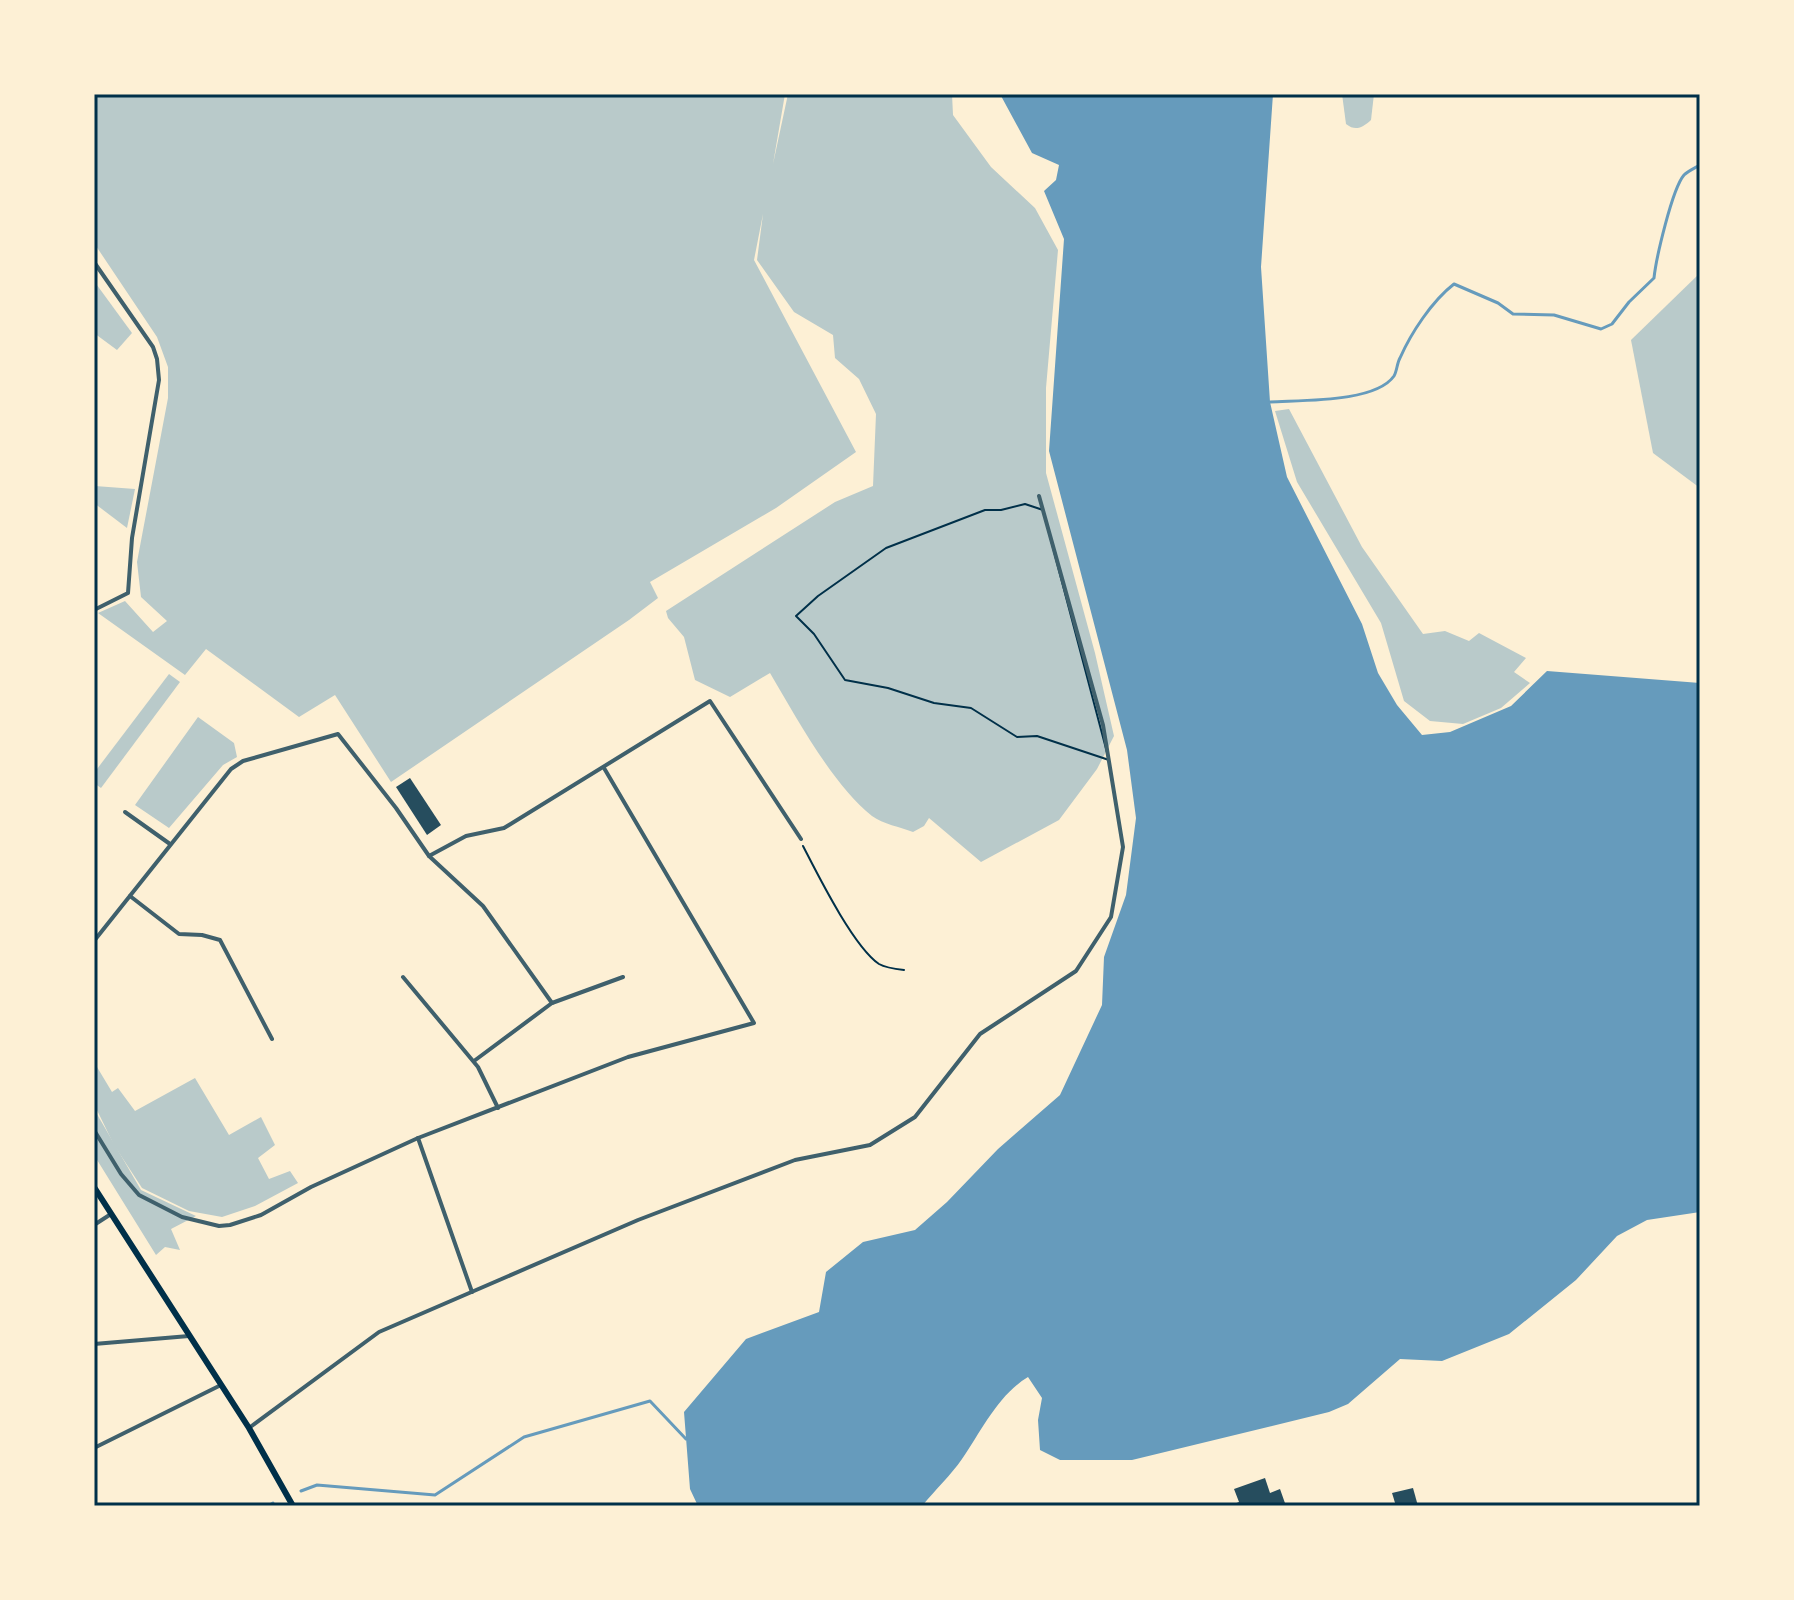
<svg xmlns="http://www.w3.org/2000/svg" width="1794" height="1600" font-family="Helvetica,sans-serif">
<rect width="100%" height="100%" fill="#fdf0d5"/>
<g fill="#b9caca">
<path d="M94 94H785L773 164 788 94H952L953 115 991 167 1035 208 1058 250 1046 388V473L1095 653 1114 736 1097 769 1059 820 981 862 929 818 924 826 913 832C900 827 883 824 872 816 832 784 796 717 770 673L730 697 695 680 684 637 668 618 666 611 835 502 873 486 876 414 859 379 835 358 833 335 794 312 757 260 763 214 754 260 856 452 776 508 650 582 658 598 629 620 391 782 335 695 299 717 206 649 185 675 98 613 125 601 153 632 167 621 141 597 137 562 168 398V367L157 337 94 243Z"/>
<path d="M1342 94H1374L1371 120C1363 127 1356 132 1346 124Z"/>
<polygon points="1700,273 1700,488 1653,453 1631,340"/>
<polygon points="94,281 132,333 117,350 94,333"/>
<polygon points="1289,409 1362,547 1423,634 1445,631 1469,641 1479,633 1526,658 1514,672 1530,683 1501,708 1463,724 1430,721 1404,701 1381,623 1297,482 1275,411"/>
<polygon points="95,486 135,489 127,528 94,503"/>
<polygon points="169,674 180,682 101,788 94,783 94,773"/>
<polygon points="198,717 234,743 237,757 223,765 169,828 135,805"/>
<polygon points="94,1062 112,1092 118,1088 135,1111 195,1078 229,1135 261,1117 275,1145 258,1158 269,1179 290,1171 298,1183 255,1206 222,1217 189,1211 142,1188 114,1145 94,1104"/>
<polygon points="94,1109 141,1190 196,1216 171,1229 180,1250 165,1247 156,1255 94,1155"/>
</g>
<path fill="#669bbc" d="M1000 94H1273L1261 267 1270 402 1287 477 1362 624 1378 673 1397 705 1422 735 1450 732 1511 706 1547 671 1700 683V1212L1647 1220 1617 1236 1576 1280 1509 1334 1442 1361 1400 1359 1348 1404 1329 1412 1132 1460H1060L1040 1450 1038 1420 1042 1398 1028 1377C998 1395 982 1430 962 1459 951 1475 935 1490 922 1506H698L690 1489 684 1412 746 1339 819 1312 826 1272 863 1242 915 1230 947 1202 998 1149 1060 1095 1102 1005 1104 957 1126 895 1136 818 1127 750 1049 451 1064 239 1044 191 1056 180 1059 165 1032 153Z"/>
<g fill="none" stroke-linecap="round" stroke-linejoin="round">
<g stroke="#669bbc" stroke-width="3">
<path d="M1270 402C1300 400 1375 403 1394 376 1397 371 1397 363 1400 358 1411 333 1432 301 1454 284L1498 303 1513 314 1554 315 1601 329 1612 324 1629 302 1654 278C1656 259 1672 189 1684 175 1688 171 1695 168 1700 165"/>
<polyline points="301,1491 317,1485 435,1495 524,1437 650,1401 686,1439"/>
<polyline points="268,1506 273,1503"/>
</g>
</g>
<g fill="#264d5e">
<polygon points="410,778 441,825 427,835 396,787"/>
<polygon points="1265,1478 1270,1493 1280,1489 1286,1506 1229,1506 1239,1502 1234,1489"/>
<polygon points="1413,1488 1418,1506 1396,1506 1392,1493"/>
</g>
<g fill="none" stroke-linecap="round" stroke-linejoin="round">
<g stroke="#003049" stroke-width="2">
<polygon points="1025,504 1043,510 1109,760 1037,736 1017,737 971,708 934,703 888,688 845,680 814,634 796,616 818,596 886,548 985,510 1001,510"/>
<path d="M803 846C818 875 853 946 879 964 886 968 895 969 904 970"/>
</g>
<g stroke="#3f606c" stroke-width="4">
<polyline points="94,262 153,347 157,359 159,380 132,538 128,593 94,610"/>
<polyline points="125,812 170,844"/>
<polyline points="429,856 466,836 504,828 710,701 801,839"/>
<polyline points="130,896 179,934 202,935 220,940 272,1039"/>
<polyline points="94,941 231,769 243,761 338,734 396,808 429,856 483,906 552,1003"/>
<polyline points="403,977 478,1067 498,1108"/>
<polyline points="474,1061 552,1003 623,977"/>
<polyline points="94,1130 121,1174 139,1195 182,1217 219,1226 230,1225 261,1215 311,1187 418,1138 628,1057 754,1023 604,768"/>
<polyline points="418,1138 472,1292"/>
<polyline points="94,1225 111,1214"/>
<polyline points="94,1344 189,1336"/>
<polyline points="249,1428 379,1332 638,1220 795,1160 870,1145 915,1117 980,1034 1076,971 1111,917 1123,847 1103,725 1039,496"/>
<polyline points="94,1448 221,1385"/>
</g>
<polyline stroke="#003049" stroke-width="6" points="94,1187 249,1428 293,1506"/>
</g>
<rect width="1794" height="1600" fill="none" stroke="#fdf0d5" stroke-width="192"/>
<rect x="96" y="96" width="1602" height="1408" fill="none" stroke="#003049" stroke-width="3"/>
</svg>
